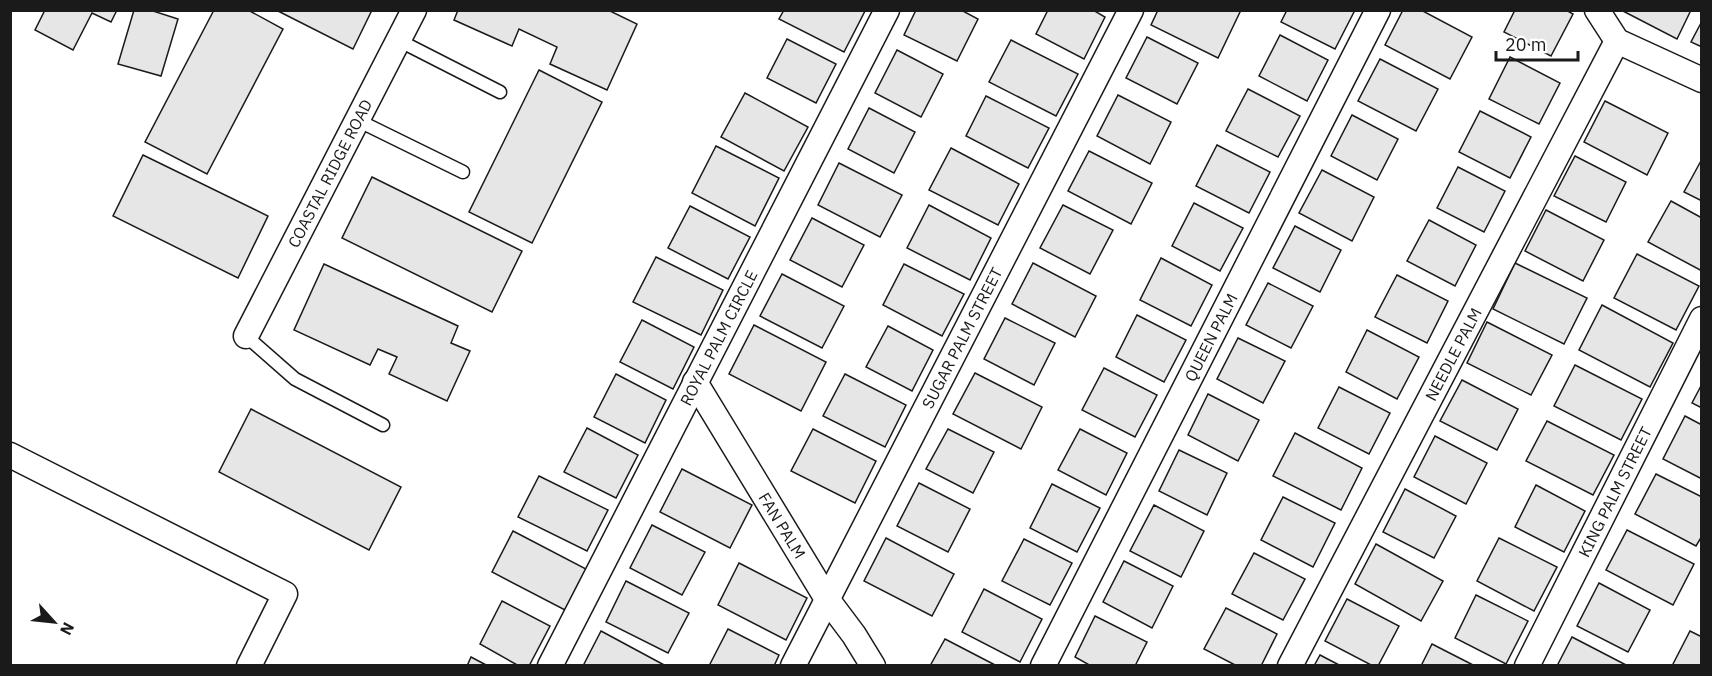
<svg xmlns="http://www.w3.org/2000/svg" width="1712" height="676" font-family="'IBM Plex Sans',sans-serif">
<rect width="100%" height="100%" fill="#fff"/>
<g fill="#e6e6e6" stroke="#1a1a1a" stroke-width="1.5">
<polygon points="45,10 117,10 111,22 92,13 73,50 35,30"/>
<polygon points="134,10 150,10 178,19 161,76 118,64"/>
<polygon points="214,10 248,10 283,29 207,174 145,142"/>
<polygon points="276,10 372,10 353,49"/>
<polygon points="458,10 608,10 637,24 607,90 550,64 557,47 519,29 512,46 454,20"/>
<polygon points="784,10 863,10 865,11 844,52 779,19"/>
<polygon points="916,10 961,10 978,19 957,61 904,35"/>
<polygon points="1048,10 1093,10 1105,17 1084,59 1036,34"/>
<polygon points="1158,10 1237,10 1240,12 1218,58 1151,25"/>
<polygon points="1287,10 1355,10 1335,49 1281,22"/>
<polygon points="1403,10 1421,10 1472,37 1450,79 1385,45"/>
<polygon points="1515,10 1566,10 1573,14 1551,56 1504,32"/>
<polygon points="1621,10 1691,10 1677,39"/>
<polygon points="1702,21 1702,47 1691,42"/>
<polygon points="1280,35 1328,60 1307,101 1259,76"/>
<polygon points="1147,37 1198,63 1177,104 1126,78"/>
<polygon points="787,39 836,64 816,103 767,78"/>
<polygon points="1011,40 1078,74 1056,116 989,82"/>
<polygon points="897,50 943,74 921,117 875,93"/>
<polygon points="1510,57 1560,83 1539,124 1489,99"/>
<polygon points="1380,59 1438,89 1416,131 1358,101"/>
<polygon points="539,70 602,102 532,243 469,212"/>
<polygon points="1248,89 1300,116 1278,157 1226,131"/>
<polygon points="745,93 808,127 784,171 721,137"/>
<polygon points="1118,95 1171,122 1150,164 1097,136"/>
<polygon points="986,96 1049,128 1028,168 966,136"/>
<polygon points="1605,101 1668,133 1647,175 1584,142"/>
<polygon points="869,108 915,132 894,173 848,149"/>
<polygon points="1480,111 1531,137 1510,178 1459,152"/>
<polygon points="1352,115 1398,139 1377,180 1331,156"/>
<polygon points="1217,145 1270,172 1249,213 1196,186"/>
<polygon points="716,146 779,178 755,226 692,193"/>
<polygon points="951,148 1019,184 998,225 929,190"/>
<polygon points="1089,151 1152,183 1131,224 1068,191"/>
<polygon points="143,155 268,216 238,278 113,216"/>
<polygon points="1575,156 1626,182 1606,222 1554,196"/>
<polygon points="1702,159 1702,201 1684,192"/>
<polygon points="839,163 902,195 880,237 818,205"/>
<polygon points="1458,167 1505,191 1484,232 1437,208"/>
<polygon points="1322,170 1374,197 1352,241 1299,213"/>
<polygon points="372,177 522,251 492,312 342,238"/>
<polygon points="1671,201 1702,218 1702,271 1648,242"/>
<polygon points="1194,203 1243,228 1220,271 1172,246"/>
<polygon points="929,205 991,238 970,280 907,248"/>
<polygon points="1063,205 1113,230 1090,274 1040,248"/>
<polygon points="690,206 750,237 728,279 668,248"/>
<polygon points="1546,210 1604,240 1583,281 1525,251"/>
<polygon points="812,218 864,245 842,287 790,260"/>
<polygon points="1429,220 1476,245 1455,286 1407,261"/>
<polygon points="1295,226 1341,250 1320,292 1273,268"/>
<polygon points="1637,254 1699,286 1676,330 1614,298"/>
<polygon points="656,257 723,290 701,335 633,302"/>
<polygon points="1161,258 1212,285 1191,326 1140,300"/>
<polygon points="1033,263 1096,296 1075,337 1012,304"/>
<polygon points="1515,263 1587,298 1564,344 1493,309"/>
<polygon points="324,264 458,326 451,343 470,351 447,401 389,374 397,357 378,349 370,365 294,330"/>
<polygon points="904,264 964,294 942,336 883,305"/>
<polygon points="782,274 844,306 822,348 760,316"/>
<polygon points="1397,275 1448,301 1427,343 1375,317"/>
<polygon points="1268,283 1313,306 1291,348 1246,325"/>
<polygon points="1602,305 1673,343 1650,387 1579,350"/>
<polygon points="1137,315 1186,340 1164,382 1116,357"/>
<polygon points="1005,318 1055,343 1034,385 984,359"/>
<polygon points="642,320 694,347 673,389 620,362"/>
<polygon points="1487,322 1552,355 1531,395 1467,363"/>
<polygon points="754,325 826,362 801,411 729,374"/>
<polygon points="888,326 933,350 912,391 866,367"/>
<polygon points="1367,330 1419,357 1397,399 1346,372"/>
<polygon points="1238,338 1285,361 1263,403 1217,379"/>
<polygon points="1575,365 1642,399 1621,440 1554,406"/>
<polygon points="1104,368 1157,395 1135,437 1082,410"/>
<polygon points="975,373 1042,407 1021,449 953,414"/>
<polygon points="616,374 666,400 645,443 594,417"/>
<polygon points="845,374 906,405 885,447 823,416"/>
<polygon points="1462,380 1518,409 1497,450 1440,421"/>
<polygon points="1702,384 1702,408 1692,403"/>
<polygon points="1339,387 1390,413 1369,454 1318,428"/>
<polygon points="1208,394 1259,420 1238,461 1188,435"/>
<polygon points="251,409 401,487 369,550 219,472"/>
<polygon points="1685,416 1702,425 1702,479 1663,459"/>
<polygon points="1547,421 1614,455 1593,495 1526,461"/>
<polygon points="587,428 638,455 616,498 564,472"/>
<polygon points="813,429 876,461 855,503 791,471"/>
<polygon points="948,429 994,452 973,493 926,469"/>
<polygon points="1080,429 1127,453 1106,495 1058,470"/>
<polygon points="1295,433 1362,468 1341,510 1273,476"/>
<polygon points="1435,436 1487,463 1466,504 1414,477"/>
<polygon points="1179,450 1227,473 1207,515 1159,491"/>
<polygon points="682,469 752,505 730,548 660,512"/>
<polygon points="1656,474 1702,497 1702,536 1696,546 1635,514"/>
<polygon points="539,476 608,510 587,551 518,517"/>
<polygon points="919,483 970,509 948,552 897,526"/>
<polygon points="1052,484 1100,508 1077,552 1030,528"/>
<polygon points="1536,485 1585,511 1564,552 1515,527"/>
<polygon points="1405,489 1456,516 1434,558 1383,532"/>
<polygon points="1283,497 1335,523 1313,567 1261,540"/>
<polygon points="1154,505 1204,531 1181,577 1130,551"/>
<polygon points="652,525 705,552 682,595 630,568"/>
<polygon points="1627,530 1694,564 1673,605 1606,570"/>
<polygon points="513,531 586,569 565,610 492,572"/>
<polygon points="886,538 954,574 932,616 864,581"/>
<polygon points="1499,538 1557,567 1534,611 1477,581"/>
<polygon points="1024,539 1072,563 1050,605 1002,581"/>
<polygon points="1376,544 1443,581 1421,621 1355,584"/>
<polygon points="1254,553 1305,579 1283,620 1232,594"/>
<polygon points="1124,561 1173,586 1152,628 1103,602"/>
<polygon points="739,563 807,598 786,640 718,605"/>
<polygon points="626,581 689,613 668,653 606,622"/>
<polygon points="1599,583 1650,610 1628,652 1577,626"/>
<polygon points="984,589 1042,619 1020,662 962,632"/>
<polygon points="1476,595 1528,621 1506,664 1455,638"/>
<polygon points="1347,599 1399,626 1378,666 1373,666 1325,641"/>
<polygon points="502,601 550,626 529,666 519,666 480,644"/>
<polygon points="1226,608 1277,634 1261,666 1237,666 1204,649"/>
<polygon points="1095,616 1147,642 1135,666 1091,666 1075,657"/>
<polygon points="728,629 779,655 774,666 709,666"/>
<polygon points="601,631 666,666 583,666"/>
<polygon points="1690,631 1702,637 1702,666 1672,666"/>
<polygon points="1572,637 1628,666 1557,666"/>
<polygon points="945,639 997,666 930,666"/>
<polygon points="1432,644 1475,666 1421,666"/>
<polygon points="1320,655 1341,666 1314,666"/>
<polygon points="471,657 488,666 467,666"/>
</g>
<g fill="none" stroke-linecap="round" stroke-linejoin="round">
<g stroke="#1a1a1a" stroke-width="15">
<g id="lane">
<polyline points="398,40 500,92"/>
<polyline points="357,120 463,172"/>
<polyline points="246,336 295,379 383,425"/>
</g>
</g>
<g stroke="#1a1a1a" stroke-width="27">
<g id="street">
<polyline points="1597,10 1617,41 1702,80"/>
<path id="s1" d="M246 336 414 10"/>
<path id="s2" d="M695 382 827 599 854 635 873 666"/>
<polyline points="10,455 285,594 249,666"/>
<path id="s3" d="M550 666 887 10"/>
<path id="s4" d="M793 666 1131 10"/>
<path id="s5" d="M1043 666 1378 10"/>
<path id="s6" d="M1290 666 1617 41"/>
<path id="s7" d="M1527 666 1702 319"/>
</g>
</g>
<use href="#lane" stroke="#fff" stroke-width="12"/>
<use href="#street" stroke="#fff" stroke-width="24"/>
</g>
<g text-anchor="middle" stroke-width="4.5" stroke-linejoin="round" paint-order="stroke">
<g font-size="16" fill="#1a1a1a" stroke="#fff">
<text dy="6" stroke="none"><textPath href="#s1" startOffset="183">COASTAL RIDGE ROAD</textPath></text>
<text dy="6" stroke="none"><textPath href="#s3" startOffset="369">ROYAL PALM CIRCLE</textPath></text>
<text dy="6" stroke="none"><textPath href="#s4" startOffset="369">SUGAR PALM STREET</textPath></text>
<text dy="6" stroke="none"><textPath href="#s5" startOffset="369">QUEEN PALM</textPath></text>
<text dy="6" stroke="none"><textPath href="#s6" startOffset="352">NEEDLE PALM</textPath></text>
<text dy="6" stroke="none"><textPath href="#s7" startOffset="195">KING PALM STREET</textPath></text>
<text dy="6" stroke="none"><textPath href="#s2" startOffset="168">FAN PALM</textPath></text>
</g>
</g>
<rect width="1712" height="676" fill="none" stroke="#1a1a1a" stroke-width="24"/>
<g transform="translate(54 622) rotate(117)" stroke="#ffffff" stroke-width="4.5" paint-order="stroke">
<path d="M0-4.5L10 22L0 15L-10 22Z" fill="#1a1a1a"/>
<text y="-9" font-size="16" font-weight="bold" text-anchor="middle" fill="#1a1a1a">N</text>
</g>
<path d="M1496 51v9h82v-9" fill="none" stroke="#1a1a1a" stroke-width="3"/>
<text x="1505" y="51" font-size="18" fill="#1a1a1a" stroke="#ffffff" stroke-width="4.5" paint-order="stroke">20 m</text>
</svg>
